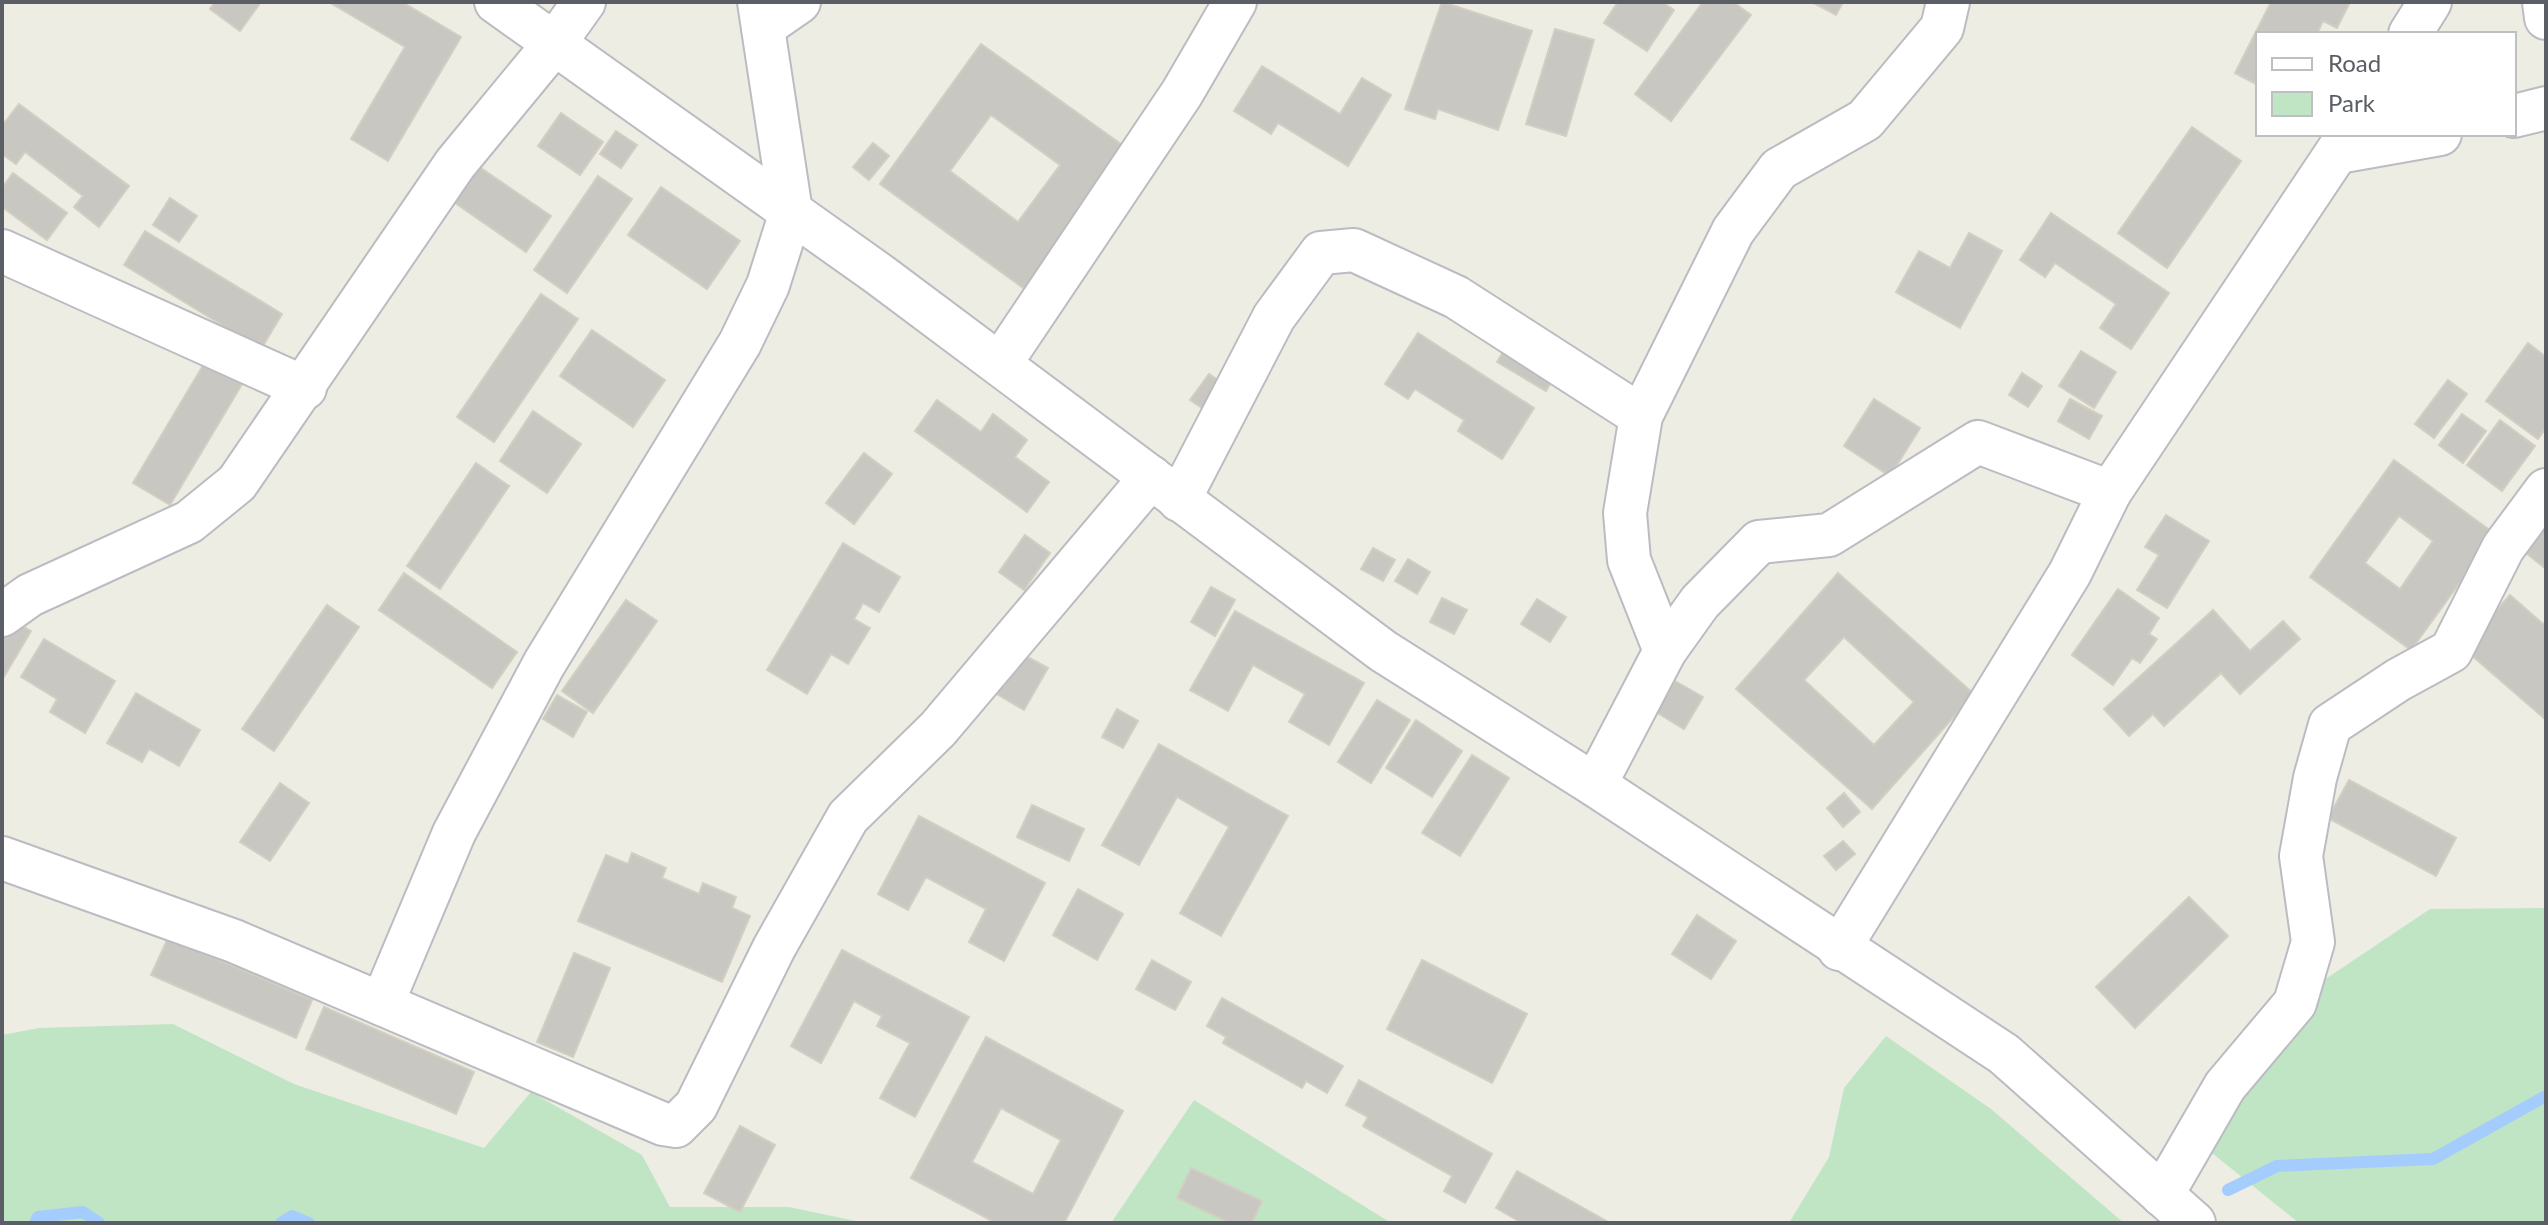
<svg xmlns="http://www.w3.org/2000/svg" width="2548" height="1225" font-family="Lato,sans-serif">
<rect width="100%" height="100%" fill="#eeede3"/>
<g fill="#c0e5c4">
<polygon points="2546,908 2546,1223 2299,1223 2207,1149 2312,988 2430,909"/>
<polygon points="173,1024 294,1084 484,1148 531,1092 642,1155 670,1207 789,1207 865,1223 2,1223 2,1035 39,1028"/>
<polygon points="1886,1036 1991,1109 2124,1223 1789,1223 1829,1157 1844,1088"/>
<polygon points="1194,1100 1391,1223 1111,1223"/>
</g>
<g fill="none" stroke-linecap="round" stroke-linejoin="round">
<g stroke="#a4cdfd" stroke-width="12">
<polyline points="2228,1190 2277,1166 2433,1159 2546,1096"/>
<polyline points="35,1223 38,1217 83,1212 99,1223"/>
<polyline points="281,1223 292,1216 309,1223"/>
</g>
</g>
<g fill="#c8c7c1" stroke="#d2cfc2" stroke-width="2" fill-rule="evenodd">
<polygon points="215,2 261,2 240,31 210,9"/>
<polygon points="329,2 402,2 461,37 388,161 351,139 405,47"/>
<polygon points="1442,2 1532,31 1498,130 1438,109 1435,119 1405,109"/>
<polygon points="1618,2 1662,2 1674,10 1647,51 1604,23"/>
<polygon points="1703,2 1733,2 1751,15 1671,121 1635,94"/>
<polygon points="1812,2 1843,2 1836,15"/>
<polygon points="2271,2 2350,2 2337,28 2323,21 2317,34 2258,34 2258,85 2235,73"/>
<polygon points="1555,29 1594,40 1566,136 1526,124"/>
<path d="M981 44 1132 152 1030 293 880 184ZM991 115 1060 165 1018 222 950 171Z"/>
<polygon points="1262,66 1340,114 1362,78 1391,95 1348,166 1278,123 1271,134 1234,111"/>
<polygon points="19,104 129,186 99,227 74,207 83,196 25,152 16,164 2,154 2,126"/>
<polygon points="561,113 603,142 580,175 538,146"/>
<polygon points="2192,127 2241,161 2167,268 2118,233"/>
<polygon points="616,131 637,145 621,168 600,154"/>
<polygon points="873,143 889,156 869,180 853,167"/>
<polygon points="472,162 551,216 526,252 448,198"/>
<polygon points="13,173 67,213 47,240 2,207 2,188"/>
<polygon points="598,176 632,199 567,293 534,270"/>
<polygon points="661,187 740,241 707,289 628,235"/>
<polygon points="170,198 197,216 179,242 153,225"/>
<polygon points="2051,213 2169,293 2131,349 2100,328 2116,304 2055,263 2045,277 2020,260"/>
<polygon points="145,231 282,314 261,349 124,265"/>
<polygon points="1969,233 2002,251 1960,328 1896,292 1919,251 1950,268"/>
<polygon points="541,294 578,319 494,442 457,417"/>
<polygon points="592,330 665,380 633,427 560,376"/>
<polygon points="1418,333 1534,408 1502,459 1458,431 1464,420 1415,389 1408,399 1385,384"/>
<polygon points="2528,343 2546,357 2546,428 2538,439 2486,401"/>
<polygon points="1508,344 1556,373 1546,391 1497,362"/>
<polygon points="2081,351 2116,372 2094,408 2059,386"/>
<polygon points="211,352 248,374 170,505 133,483"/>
<polygon points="2022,373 2042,386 2028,407 2009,395"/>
<polygon points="1209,374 1227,386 1208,412 1190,400"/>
<polygon points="2448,380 2467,394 2434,438 2415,424"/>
<polygon points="1874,399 1920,428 1890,476 1844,446"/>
<polygon points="2070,399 2102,416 2089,439 2058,421"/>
<polygon points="937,400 981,432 993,414 1027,440 1015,457 1049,482 1027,512 915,431"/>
<polygon points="533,411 581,444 547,493 500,461"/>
<polygon points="2462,414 2486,431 2463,463 2439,445"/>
<polygon points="2500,420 2535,446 2502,491 2467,465"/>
<polygon points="864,453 892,474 854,524 826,503"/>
<path d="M2394 460 2495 534 2411 650 2310 577ZM2399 516 2433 541 2400 589 2365 563Z"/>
<polygon points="476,463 509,486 440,589 407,566"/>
<polygon points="2546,510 2546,569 2517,546"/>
<polygon points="2166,515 2209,541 2167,608 2137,590 2159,555 2145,547"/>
<polygon points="1025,535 1050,553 1024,590 999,572"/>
<polygon points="843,543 900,577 879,612 863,603 854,619 870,628 848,664 831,654 807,694 767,670"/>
<polygon points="1373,548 1395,560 1383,581 1361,569"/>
<polygon points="1408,559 1430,572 1417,594 1395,581"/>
<polygon points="404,573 517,652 492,688 379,610"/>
<path d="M1838 573 1974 694 1872 809 1736 689ZM1844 637 1914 702 1874 745 1804 680Z"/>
<polygon points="1211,587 1235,600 1215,636 1191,622"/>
<polygon points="2118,589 2159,618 2149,634 2157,639 2140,663 2132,658 2113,685 2072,655"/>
<polygon points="2510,595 2543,624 2546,621 2546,720 2463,648"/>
<polygon points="1442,598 1467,610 1454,634 1430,622"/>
<polygon points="1537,599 1566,617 1550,642 1521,624"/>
<polygon points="626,600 657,621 593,713 562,691"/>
<polygon points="327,605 359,627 274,751 242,729"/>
<polygon points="2213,610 2250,651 2283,621 2300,639 2240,694 2221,673 2164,726 2153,714 2129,736 2104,709"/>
<polygon points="1235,611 1364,683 1329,745 1289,722 1305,694 1253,665 1228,711 1190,690"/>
<polygon points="4,615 31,631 2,680 2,618"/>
<polygon points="44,639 115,681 85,733 50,712 57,699 21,677"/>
<polygon points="1018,652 1048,668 1024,710 995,693"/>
<polygon points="1675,681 1703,697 1684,729 1656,712"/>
<polygon points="136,693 200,730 179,766 149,749 142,762 107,743"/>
<polygon points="557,695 587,712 573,737 543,719"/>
<polygon points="1377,700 1410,720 1371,783 1338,762"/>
<polygon points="1117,709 1138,721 1123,748 1102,737"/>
<polygon points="1416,720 1462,751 1432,797 1386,768"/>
<polygon points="1159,744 1288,816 1221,936 1180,913 1229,827 1177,797 1139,865 1102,845"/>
<polygon points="1472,755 1509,778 1460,856 1422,833"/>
<polygon points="2349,780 2456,838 2436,876 2328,818"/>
<polygon points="280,783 309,803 270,861 240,842"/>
<polygon points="1844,793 1860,812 1843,827 1827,808"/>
<polygon points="1032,805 1084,829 1069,861 1017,837"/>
<polygon points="919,816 1045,883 1004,961 969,942 986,909 926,877 908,910 878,894"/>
<polygon points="1843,841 1855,854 1836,870 1824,856"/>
<polygon points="632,853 666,868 662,878 699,894 703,883 736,897 732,908 750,916 722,982 578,921 606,855 628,864"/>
<polygon points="1078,889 1123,914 1097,960 1053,935"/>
<polygon points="2189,897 2228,936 2135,1028 2096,987"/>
<polygon points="1697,915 1736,941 1711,979 1672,954"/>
<polygon points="168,938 312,1000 296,1038 151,975"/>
<polygon points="842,950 969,1017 915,1117 880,1098 910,1043 877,1026 882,1016 854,1001 821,1063 791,1046"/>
<polygon points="574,953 610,968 573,1057 537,1042"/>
<polygon points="1152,960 1191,982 1175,1010 1136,989"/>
<polygon points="1422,960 1527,1014 1492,1083 1387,1029"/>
<polygon points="1222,998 1343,1066 1327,1093 1306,1081 1302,1088 1223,1043 1226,1037 1207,1026"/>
<polygon points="324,1007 474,1072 456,1114 306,1049"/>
<path d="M986 1037 1123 1111 1064 1223H996L911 1178ZM1001 1108 1061 1140 1033 1194 972 1162Z"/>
<polygon points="1359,1080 1492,1154 1465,1203 1444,1191 1452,1176 1363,1126 1368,1117 1346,1105"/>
<polygon points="740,1126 775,1145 740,1212 704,1193"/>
<polygon points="1191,1168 1262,1201 1252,1223 1230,1223 1177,1198"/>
<polygon points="1517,1171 1610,1223 1522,1223 1496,1208"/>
</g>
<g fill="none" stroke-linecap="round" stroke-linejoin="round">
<g stroke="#bbbcc2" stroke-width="46">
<g id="street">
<polyline points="496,2 880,275 1383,651 1595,785 2004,1054 2194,1223"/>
<polyline points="2544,2 2546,18"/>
<polyline points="763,27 799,2"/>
<polyline points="2410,34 2430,2"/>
<polyline points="2514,116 2546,108"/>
<polyline points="2338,152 2440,134"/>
<polyline points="2,251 305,388"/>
<polyline points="1000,364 1182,93 1235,2"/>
<polyline points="1179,500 1274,317 1321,253 1354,250 1456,297 1641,416"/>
<polyline points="2,615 30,595 189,522 237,483 455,164 554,44 584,2"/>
<polyline points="1665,651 1629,560 1625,513 1641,416 1733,231 1779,169 1865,120 1942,28 1948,2"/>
<polyline points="1595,785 1665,651 1700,602 1759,542 1829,535 1978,442 2110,492"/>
<polyline points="2,858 234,941 663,1124 676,1126 696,1106 774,948 848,817 938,729 1151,477"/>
<polyline points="1839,949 2070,573 2110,492 2349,134"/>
<polyline points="382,1004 454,833 544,664 740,343 768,285 791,212 759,2"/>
<polyline points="2162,1195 2225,1086 2295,1003 2313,942 2301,856 2315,778 2330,725 2398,680 2451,651 2503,548 2546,490"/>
</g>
</g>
<use href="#street" stroke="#fff" stroke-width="42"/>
</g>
<rect width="2548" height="1225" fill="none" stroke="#5b5e64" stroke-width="8"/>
<rect x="2256" y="32" width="260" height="104" fill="#ffffff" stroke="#bdbfc1" stroke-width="2"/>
<rect x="2272" y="58" width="40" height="12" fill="#ffffff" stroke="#bdbfc1" stroke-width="2"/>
<text x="2328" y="72" font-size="24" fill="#5b5e64">Road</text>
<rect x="2272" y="92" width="40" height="24" fill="#c0e5c4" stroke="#bdbfc1" stroke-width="2"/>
<text x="2328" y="112" font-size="24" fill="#5b5e64">Park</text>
</svg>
